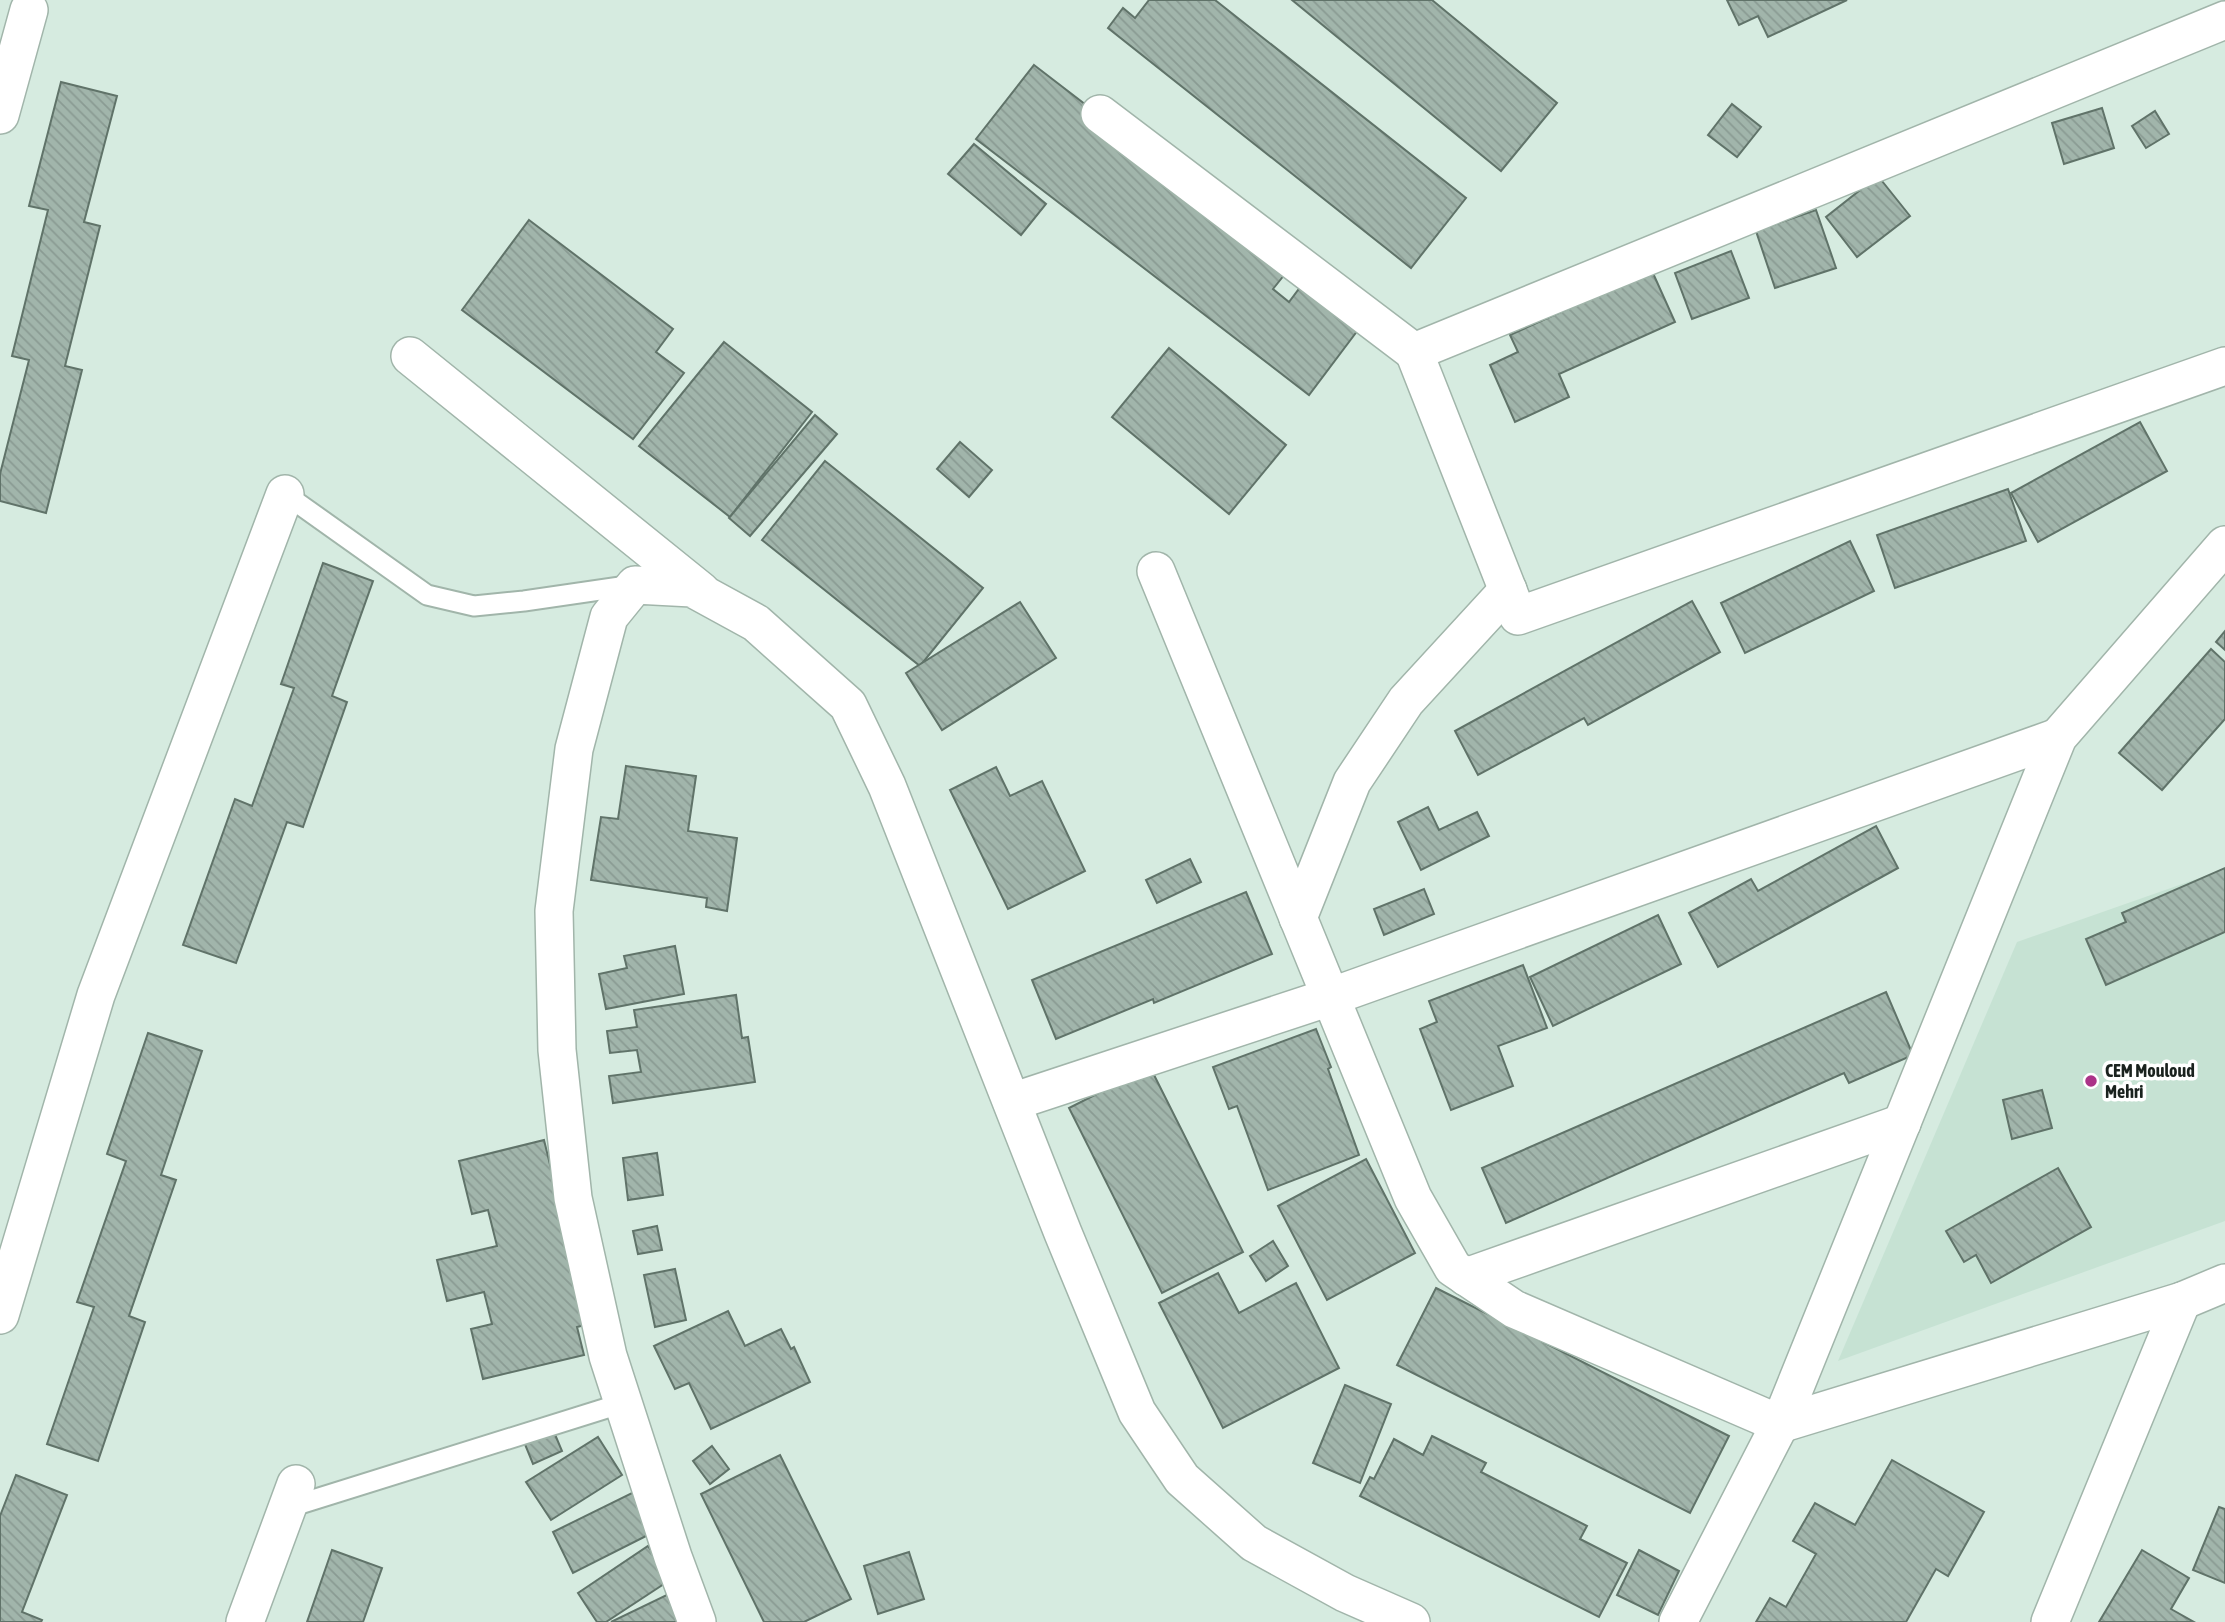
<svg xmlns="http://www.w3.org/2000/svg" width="2225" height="1622" font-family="'Asap Condensed',sans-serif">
<defs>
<pattern id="building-back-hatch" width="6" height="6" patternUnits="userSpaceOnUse" patternTransform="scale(1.75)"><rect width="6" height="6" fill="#a1b5ab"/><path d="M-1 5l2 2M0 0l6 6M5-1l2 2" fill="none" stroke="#8a9b93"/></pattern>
</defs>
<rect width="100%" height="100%" fill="#d6ebe0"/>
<polygon fill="#c6e2d3" points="2225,869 2225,1221 1838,1361 2017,942"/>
<g fill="url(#building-back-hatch)" stroke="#607369" stroke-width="2">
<polygon points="1149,0 1215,0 1466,198 1411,268 1108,28 1123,8 1135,18"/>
<polygon points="1292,0 1432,0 1557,103 1501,171"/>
<polygon points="1727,0 1847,0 1768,37 1758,16 1739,25"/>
<polygon points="1034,65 1293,264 1273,289 1289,302 1307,278 1364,322 1309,395 976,139"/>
<polygon points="61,82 117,96 84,222 100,226 65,366 82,370 46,513 0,501 0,474 29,360 12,356 48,210 29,206"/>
<polygon points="1732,104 1761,127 1737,157 1708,135"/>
<polygon points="2102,108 2114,148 2064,164 2052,123"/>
<polygon points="2155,111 2169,134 2146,148 2132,126"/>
<polygon points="974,144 1046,204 1021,235 948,174"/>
<polygon points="1878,176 1910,216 1857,257 1826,217"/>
<polygon points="1816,210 1836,268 1775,288 1756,231"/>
<polygon points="529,220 673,329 656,352 684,373 633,439 462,310"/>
<polygon points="1731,251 1749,298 1692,319 1675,273"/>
<polygon points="1652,271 1675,322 1559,374 1569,397 1515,422 1490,365 1518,352 1510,335"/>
<polygon points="724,342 812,412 730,517 639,446"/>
<polygon points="1169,348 1286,445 1229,514 1112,417"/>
<polygon points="815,415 837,434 750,536 729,518"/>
<polygon points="2140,422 2167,471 2038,542 2011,493"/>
<polygon points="960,442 992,470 969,497 937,469"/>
<polygon points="825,461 983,588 920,666 762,540"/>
<polygon points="2008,489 2026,541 1895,588 1877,535"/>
<polygon points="1850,541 1874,591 1745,653 1721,603"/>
<polygon points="323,563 373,581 332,696 347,702 303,827 287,822 236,963 183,945 235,799 252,806 294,688 281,684"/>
<polygon points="1692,601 1720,652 1588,725 1584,718 1478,775 1455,731"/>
<polygon points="1020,602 1056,658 942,730 906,673"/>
<polygon points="2225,631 2225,650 2216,642"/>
<polygon points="2211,649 2225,662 2225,719 2162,790 2119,753"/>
<polygon points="626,766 696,776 688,831 737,838 727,911 706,907 707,898 591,880 601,817 618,819"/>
<polygon points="996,767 1010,796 1042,781 1085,871 1008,909 950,790"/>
<polygon points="1428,807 1439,830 1477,812 1489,836 1421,870 1398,822"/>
<polygon points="1876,826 1898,868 1718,967 1689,913 1751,879 1758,891"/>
<polygon points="1190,859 1201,882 1157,903 1146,880"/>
<polygon points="2225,868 2225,932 2106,985 2086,939 2126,922 2122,913"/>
<polygon points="1424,889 1434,914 1384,935 1374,909"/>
<polygon points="1246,892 1272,954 1154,1003 1153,999 1056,1039 1032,980"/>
<polygon points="1658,915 1681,964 1553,1026 1530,977"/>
<polygon points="675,946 684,994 606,1009 599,974 627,968 624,956"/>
<polygon points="1523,965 1547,1028 1498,1046 1513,1086 1451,1110 1420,1029 1437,1022 1429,1001"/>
<polygon points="1886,992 1913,1055 1849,1083 1844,1073 1506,1223 1482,1168"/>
<polygon points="736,995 742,1038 748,1037 755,1082 613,1103 609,1076 641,1072 637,1050 610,1053 607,1031 637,1027 634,1010"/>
<polygon points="1316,1029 1331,1067 1328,1069 1359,1155 1268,1190 1237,1106 1229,1109 1213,1067"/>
<polygon points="148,1033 202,1051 161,1175 176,1180 129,1316 145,1322 98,1461 47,1444 94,1307 77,1302 126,1161 107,1154"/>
<polygon points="1150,1067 1243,1252 1162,1293 1069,1108"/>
<polygon points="2042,1090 2052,1128 2012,1139 2003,1100"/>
<polygon points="544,1140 589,1324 577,1327 584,1355 483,1379 471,1329 492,1324 484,1292 447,1301 437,1260 497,1246 488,1210 472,1214 459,1161"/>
<polygon points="657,1153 663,1195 628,1200 623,1158"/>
<polygon points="1366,1159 1415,1253 1327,1300 1278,1206"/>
<polygon points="2058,1168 2091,1227 1991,1283 1976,1255 1964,1262 1946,1231"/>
<polygon points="657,1226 662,1250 638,1254 633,1231"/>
<polygon points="1273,1241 1288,1266 1266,1281 1250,1256"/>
<polygon points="675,1269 686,1320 655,1327 644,1275"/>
<polygon points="1218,1273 1239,1313 1296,1283 1339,1368 1223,1428 1159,1303"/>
<polygon points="1436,1288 1729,1436 1690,1513 1397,1365"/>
<polygon points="728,1311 745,1346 781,1329 791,1349 794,1347 810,1382 711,1429 689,1383 675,1389 654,1346"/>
<polygon points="1345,1385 1391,1404 1360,1483 1313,1463"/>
<polygon points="551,1425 562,1451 533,1464 522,1437"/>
<polygon points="1432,1436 1486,1463 1481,1472 1587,1526 1580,1539 1627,1563 1599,1617 1360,1496 1370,1477 1374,1479 1394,1439 1423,1455"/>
<polygon points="598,1437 622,1475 551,1520 526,1482"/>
<polygon points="712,1446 729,1469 710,1484 693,1461"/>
<polygon points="780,1455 851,1599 804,1622 764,1622 701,1494"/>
<polygon points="1892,1460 1984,1512 1948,1576 1936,1569 1906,1622 1756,1622 1770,1598 1786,1607 1816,1554 1793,1541 1815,1503 1855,1525"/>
<polygon points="16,1475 67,1495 22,1612 42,1620 41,1622 0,1622 0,1516"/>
<polygon points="634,1492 654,1532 573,1573 553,1532"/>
<polygon points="2219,1507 2225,1509 2225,1583 2193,1570"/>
<polygon points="648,1546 670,1580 606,1622 597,1622 578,1593"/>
<polygon points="332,1550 382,1568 363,1622 307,1622"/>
<polygon points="1639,1550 1679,1571 1658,1615 1617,1595"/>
<polygon points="2142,1550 2189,1578 2171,1609 2194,1622 2099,1622"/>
<polygon points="909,1552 924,1599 878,1614 864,1566"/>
<polygon points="677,1590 692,1622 611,1622"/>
</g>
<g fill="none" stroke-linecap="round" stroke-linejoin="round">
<g stroke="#a1b5aa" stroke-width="23">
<g id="service">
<polyline points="285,494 427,595 474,606 524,601 634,585"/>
<polyline points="287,1508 623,1403"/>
</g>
</g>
<g stroke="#a1b5aa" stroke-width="40">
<g id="minor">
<polyline points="2225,20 1414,352 1518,616 2225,366"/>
<polyline points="1100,114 1414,352"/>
<polyline points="0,115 29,10"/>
<polyline points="410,356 701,591"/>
<polyline points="1156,571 1413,1198 1453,1268 1514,1309 1780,1424 2182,1301 2225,1283"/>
<polyline points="1298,918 1352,782 1406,701 1508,590"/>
<polyline points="1012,1102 1330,997 2058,737"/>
<polyline points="1466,1277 1902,1123"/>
<polyline points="0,1315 96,995 285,494"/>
<polyline points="245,1622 296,1484"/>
<polyline points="697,1622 673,1557 608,1356 573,1198 557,1050 554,911 574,749 609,617 635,585 692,588 756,623 848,705 887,786 1063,1233 1137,1412 1182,1479 1254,1543 1345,1593 1411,1622"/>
<polyline points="1678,1622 1780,1424 2058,737 2225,545"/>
<polyline points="2050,1622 2182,1301"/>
</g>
</g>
<use href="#service" stroke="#fff" stroke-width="19"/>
<use href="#minor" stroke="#fff" stroke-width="37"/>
</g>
<circle fill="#ab3388" stroke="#fff" stroke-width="2.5" cx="2091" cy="1081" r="7"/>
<g text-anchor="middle" stroke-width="7" stroke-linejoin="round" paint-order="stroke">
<g font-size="18" font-weight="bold" fill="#1a221e" stroke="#fff" text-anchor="start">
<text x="2105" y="1077">CEM Mouloud<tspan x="2105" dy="21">Mehri</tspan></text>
</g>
</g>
</svg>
